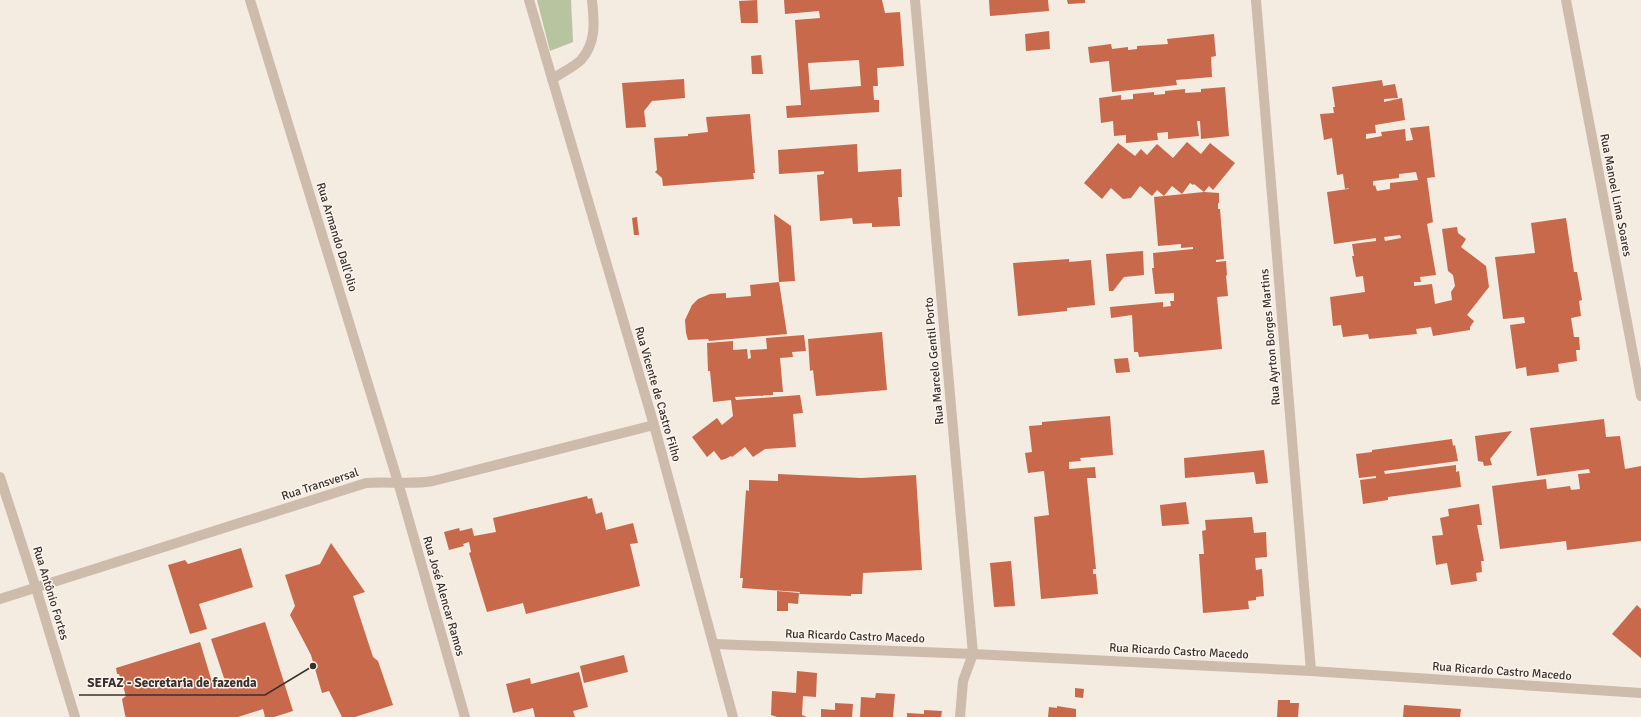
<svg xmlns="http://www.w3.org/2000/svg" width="1641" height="717" font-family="Signika,sans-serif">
<rect width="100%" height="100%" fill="#f4ebe1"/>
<polygon fill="#b8c4a0" points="537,0 571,0 573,42 550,51"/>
<g fill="#c8694b" fill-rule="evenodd">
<polygon points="757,0 758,23 741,23 739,1"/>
<path d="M784 0H882L885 13 900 12 904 66 877 68 878 86H873L874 100H879V112L787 118 786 106 801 105 795 20 820 18 819 11 785 14ZM859 60 861 86 810 90 808 63Z"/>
<polygon points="989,0 1048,0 1049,11 990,16"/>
<polygon points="1067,0 1085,0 1085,3 1068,4"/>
<polygon points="1049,31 1050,49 1026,51 1025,34"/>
<polygon points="1214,34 1216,56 1211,57 1212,77 1176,80 1177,85 1112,92 1109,61 1090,63 1088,47 1111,44 1112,49 1128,47 1128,50 1137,49 1137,46 1168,44 1167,39"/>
<polygon points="761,55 763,74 752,74 751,56"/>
<polygon points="684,79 685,98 652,101 644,111 646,127 626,128 622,83"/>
<path d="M1382 80 1383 86 1395 84 1398 98 1384 99V102L1402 98 1405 120 1375 125 1376 133 1366 134V139L1382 136 1381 132 1405 129 1406 141 1413 140 1410 128 1429 126 1435 177 1427 178 1433 222 1427 224 1436 275 1420 277 1421 282H1414V286L1432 284 1435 304 1452 300 1451 292 1455 286 1453 275 1448 271 1442 229 1457 227 1458 233 1466 239 1461 247 1486 266 1489 287 1467 315 1474 321 1470 327V330L1433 336 1431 327 1416 329 1417 334 1369 339 1368 334 1343 337 1341 325 1333 326 1330 297 1365 292 1363 276 1356 277 1352 256H1354L1352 244 1376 241V238L1334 244 1327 192 1348 189 1349 188 1345 189 1343 174 1337 175 1332 138 1324 140 1320 114 1334 113 1333 107H1335L1332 87ZM1416 172 1418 180 1390 183V189L1377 191 1375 185 1373 186V181L1399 178V174ZM1400 235 1401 238 1385 241 1384 237Z"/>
<polygon points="1225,87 1229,136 1201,139 1200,121 1197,121 1199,136 1168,139 1168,132 1157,133 1158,140 1126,143 1126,135 1114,136 1113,121 1101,123 1099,98 1121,95 1121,100 1133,99 1133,94 1154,92 1154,95 1165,94 1165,91 1185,89 1185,93 1201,92 1201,89"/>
<polygon points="750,114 755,173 753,173 754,179 663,186 662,178 655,172 657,170 654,138 688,136 688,134 708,132 706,117"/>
<polygon points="1187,142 1201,154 1210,143 1235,163 1213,190 1209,186 1204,192 1219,193 1219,203 1218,203 1218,209 1220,209 1224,259 1216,260 1216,262 1226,261 1227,275 1226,276 1228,296 1217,297 1222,349 1139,357 1138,352 1134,352 1132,315 1111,318 1110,307 1163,302 1163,307 1171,306 1170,301 1174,301 1174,293 1155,294 1152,268 1154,268 1153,253 1193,249 1193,247 1181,248 1181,244 1158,246 1154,197 1204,192 1194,184 1193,185 1190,183 1182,194 1172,186 1164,196 1157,190 1152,196 1140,186 1131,198 1123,199 1111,188 1102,199 1084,183 1118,143 1135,156 1141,149 1147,155 1157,144 1173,158"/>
<polygon points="857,144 858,172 901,169 902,197 898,197 900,226 872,227 872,223 853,224 852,218 820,221 817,175 824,174 824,171 779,174 778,150"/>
<polygon points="774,214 791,226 795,281 779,282"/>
<polygon points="637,217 639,235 634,235 632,218"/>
<polygon points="1566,218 1574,272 1577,272 1582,300 1579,301 1581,316 1571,318 1574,337 1579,337 1580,350 1576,350 1577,361 1558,364 1559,372 1527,376 1526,367 1516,369 1510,325 1525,323 1524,317 1503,319 1495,257 1535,253 1531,223"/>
<polygon points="1143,251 1144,275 1124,277 1113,291 1109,291 1106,254"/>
<polygon points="1069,259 1069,262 1091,260 1095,305 1067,308 1067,311 1018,316 1013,263"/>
<polygon points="779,282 787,334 709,341 708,339 688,340 686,333 685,320 692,305 698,299 710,294 726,293 726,298 751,296 750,285"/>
<polygon points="882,332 887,390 816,396 813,370 810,371 808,339"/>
<polygon points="804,335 806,351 792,352 793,357 780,358 783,392 773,392 773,395 735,397 736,400 800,395 803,413 793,414 796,447 765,449 753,457 745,447 732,457 731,456 725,459 721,460 714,451 707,457 692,437 717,418 722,425 733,416 731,400 713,402 710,371 708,371 707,343 733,341 733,350 747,349 748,359 751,358 750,350 767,349 766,338"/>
<polygon points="1128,358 1130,372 1116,373 1114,359"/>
<polygon points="1110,416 1113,455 1080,458 1081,461 1069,462 1069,469 1095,467 1096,478 1087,478 1096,569 1093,569 1093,574 1096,574 1098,594 1041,599 1034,517 1049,515 1044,471 1028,473 1025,453 1032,452 1029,426 1042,425 1042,422"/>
<polygon points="1604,419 1606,437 1620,436 1625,469 1641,466 1641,541 1567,550 1566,541 1500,549 1492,486 1546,479 1547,489 1570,486 1571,490 1580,489 1578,474 1590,473 1589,469 1537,476 1530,428"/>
<polygon points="1512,431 1490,459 1492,465 1484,466 1483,462 1478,461 1475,436"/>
<polygon points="1452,439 1453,446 1455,445 1458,461 1384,471 1385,474 1456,465 1456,472 1459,471 1461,487 1388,497 1388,500 1363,504 1360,480 1376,478 1376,476 1359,478 1356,454 1372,452 1372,450"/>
<polygon points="1264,450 1268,483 1256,484 1254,472 1185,478 1184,458"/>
<polygon points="778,474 861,478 916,475 922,570 863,573 862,594 851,594 851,596 799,594 800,592 742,588 743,578 740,578 746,490 749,491 749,480 778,481"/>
<polygon points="587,496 588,499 592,498 596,514 602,512 606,530 633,523 638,543 630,544 640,586 526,614 523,603 487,612 469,553 471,552 469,542 463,544 464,546 449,550 444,532 459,528 460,531 472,528 474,536 496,532 493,518"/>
<polygon points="1186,502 1189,524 1162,526 1160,505"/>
<polygon points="1479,504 1482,525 1477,525 1484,561 1481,561 1482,572 1476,573 1477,581 1451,585 1447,563 1436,565 1432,536 1443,535 1440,518 1449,516 1448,509"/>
<polygon points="1252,517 1254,533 1266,532 1267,557 1255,558 1256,570 1262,569 1264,596 1256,597 1256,600 1248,601 1249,609 1203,613 1199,554 1204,554 1202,531 1206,530 1205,520"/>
<polygon points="331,543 365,592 353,596 373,657 378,661 393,705 355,717 342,717 329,691 322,693 311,655 290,615 295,606 285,575 320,564"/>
<polygon points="241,548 253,587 199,604 207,629 190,634 168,565 185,560 188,564"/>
<polygon points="1011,561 1015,606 994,607 990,563"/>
<polygon points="777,591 799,593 798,604 788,603 788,611 777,611"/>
<polygon points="1637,605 1641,609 1641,658 1612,634"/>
<polygon points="265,622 293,711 274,717 265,717 263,709 238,717 126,717 125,715 122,699 126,696 119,674 117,674 116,668 200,642 218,702 213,685 225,681 211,639"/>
<polygon points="624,655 628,672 584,683 580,666"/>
<polygon points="797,671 817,673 816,697 803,696 802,715 807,717 777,717 771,715 772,691 796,693"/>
<polygon points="579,672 588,707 573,711 575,717 535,717 533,708 513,713 506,684 530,678 531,684"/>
<polygon points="1075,688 1084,689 1083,698 1075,697"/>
<polygon points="876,693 895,694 893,717 860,717 861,697 875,698"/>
<polygon points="1278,700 1290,700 1290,703 1299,703 1298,717 1277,717"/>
<polygon points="835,703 853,704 852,717 821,717 821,709 835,710"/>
<polygon points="1404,705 1461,709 1460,717 1403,717"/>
<polygon points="1057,706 1076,709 1076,717 1048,717 1049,707 1057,708"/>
<polygon points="924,710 942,711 941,717 907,717 907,713 924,714"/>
</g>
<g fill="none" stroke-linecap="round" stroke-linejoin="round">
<g stroke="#cdbbac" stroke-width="10">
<polyline points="250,0 398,482 465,717"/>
<polyline points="529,0 654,425 733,717"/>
<polyline points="915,0 973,654 963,681 960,717"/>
<polyline points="1256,0 1311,671"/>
<polyline points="1566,0 1641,396"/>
<path d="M552 79C561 73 574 67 581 60 597 42 594 21 592 0"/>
<polyline points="0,477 36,588 75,717"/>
<path d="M0 599 366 483C389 481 411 485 433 481L654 425"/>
<polyline points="714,644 973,654 1311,671 1641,693"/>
</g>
</g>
<g text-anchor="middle" stroke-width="3" stroke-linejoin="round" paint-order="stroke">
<g font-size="12" fill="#3b302b" stroke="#fbf5ee">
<text transform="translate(1616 195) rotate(79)" y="4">Rua Manoel Lima Soares</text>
<text transform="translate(337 237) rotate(73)" y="4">Rua Armando Dall'olio</text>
<text transform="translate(1270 337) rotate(-95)" y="4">Rua Ayrton Borges Martins</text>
<text transform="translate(934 361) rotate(-95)" y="4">Rua Marcelo Gentil Porto</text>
<text transform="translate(658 394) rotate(74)" y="4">Rua Vicente de Castro Filho</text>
<text transform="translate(320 484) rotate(-18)" y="4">Rua Transversal</text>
<text transform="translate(51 593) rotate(73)" y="4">Rua Antônio Fortes</text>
<text transform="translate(444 596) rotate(74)" y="4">Rua José Alencar Ramos</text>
<text transform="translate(855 636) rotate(2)" y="4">Rua Ricardo Castro Macedo</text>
<text transform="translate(1179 651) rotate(3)" y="4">Rua Ricardo Castro Macedo</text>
<text transform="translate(1502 671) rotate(4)" y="4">Rua Ricardo Castro Macedo</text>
</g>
</g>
<path fill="none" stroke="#3b302b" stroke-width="1.5" d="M313 666L265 695H79"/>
<circle fill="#3b302b" stroke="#fbf5ee" stroke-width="1.5" cx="313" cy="666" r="4"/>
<g font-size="13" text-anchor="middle" font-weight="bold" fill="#3b302b" stroke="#fbf5ee" stroke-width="3" stroke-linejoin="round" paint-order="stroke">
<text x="172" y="687">SEFAZ - Secretaria de fazenda</text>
</g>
</svg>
